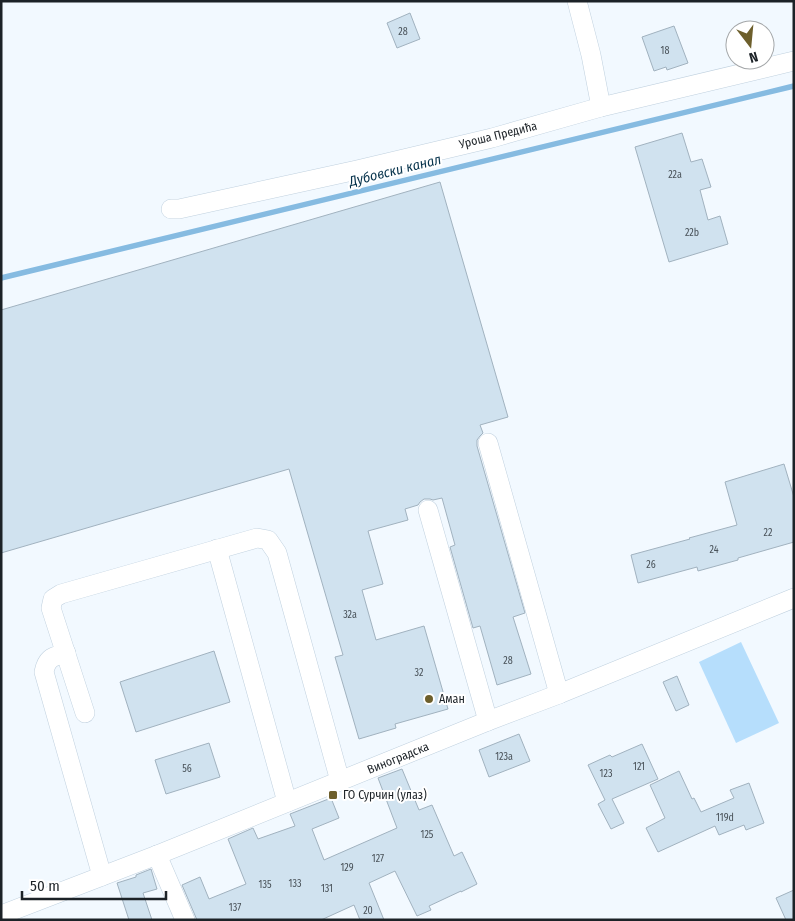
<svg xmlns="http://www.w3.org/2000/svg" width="795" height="921" font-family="'Fira Sans Condensed',sans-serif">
<rect width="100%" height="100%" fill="#f2f9ff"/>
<polygon fill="#b6defc" points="741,642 779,723 736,743 699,662"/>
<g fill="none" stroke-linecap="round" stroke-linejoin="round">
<polyline stroke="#86bbe1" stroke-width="5.5" points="1,278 794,86"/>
</g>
<g fill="#d0e2ef" stroke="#a1b2bf">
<polygon points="410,13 420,39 397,48 387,23"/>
<polygon points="674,26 688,63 667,70 666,67 654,71 642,37"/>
<polygon points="682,133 691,162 702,159 711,187 700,190 708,220 720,216 728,244 669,262 635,147"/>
<polygon points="440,182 508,417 480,425 483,433 480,436 477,440 477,446 525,613 513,617 531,674 497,685 480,626 473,628 450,547 455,545 442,498 433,500 430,499 424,499 420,502 418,505 405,509 408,520 368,531 383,584 362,590 376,640 424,626 448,709 395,724 396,728 359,739 335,657 343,655 289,469 1,553 1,310"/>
<polygon points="784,464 794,497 794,542 738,558 738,560 698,571 697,567 638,583 631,555 690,539 689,538 737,525 725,482"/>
<polygon points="214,651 230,702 136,732 120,682"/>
<polygon points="677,676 689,705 676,711 663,682"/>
<polygon points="519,734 530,761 489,777 479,750"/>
<polygon points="209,743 220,777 166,794 155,760"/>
<polygon points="642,744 658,779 612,799 624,823 611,829 598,804 605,800 588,765 610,755 612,757"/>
<polygon points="402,769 419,810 432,805 454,856 462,852 477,884 461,892 461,891 429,906 431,910 417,916 395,871 369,883 384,920 360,920 354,905 321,920 197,920 182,885 200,877 209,899 246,884 228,839 253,828 258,839 295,826 290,814 331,798 339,818 312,829 324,860 397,828 378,778"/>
<polygon points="679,771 692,799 694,798 701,812 734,798 730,790 749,783 764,823 746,830 744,825 719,835 715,826 658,852 646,828 665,818 650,785"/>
<polygon points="151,869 157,889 143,893 152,920 129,920 117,883 136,877 136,875"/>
<polygon points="794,890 794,920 786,920 776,898"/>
</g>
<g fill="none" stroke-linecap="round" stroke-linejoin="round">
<g stroke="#c0d1df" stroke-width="20">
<g id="minor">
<polyline points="577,1 591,55 601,107"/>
<polyline points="171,209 179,209 357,170 492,138 601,107 794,61"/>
<polyline points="488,443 559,694"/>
<polyline points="428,510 488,721"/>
<polyline points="217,549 287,802"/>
<path d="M66 653C53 657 47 657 44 672L102 876"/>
<polyline points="85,713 51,608 53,599 61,594 257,538 268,540 277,553 340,781"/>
<polyline points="157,855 185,920"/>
<polyline points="1,915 157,855 488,721 559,694 794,598"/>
</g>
</g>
<use href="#minor" stroke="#fff" stroke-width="19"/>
</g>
<g fill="#6d5f2c" stroke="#fff" stroke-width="2">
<circle cx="429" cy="699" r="5"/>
<rect x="328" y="790" width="10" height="10" rx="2.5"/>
</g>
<g text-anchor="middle" stroke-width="4" stroke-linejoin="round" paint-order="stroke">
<g font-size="10" fill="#495259">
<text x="403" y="35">28</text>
<text x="665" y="54">18</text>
<text x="675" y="178">22a</text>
<text x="692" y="236">22b</text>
<text x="768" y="536">22</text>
<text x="714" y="553">24</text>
<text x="651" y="568">26</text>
<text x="350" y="618">32a</text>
<text x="508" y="664">28</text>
<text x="419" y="676">32</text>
<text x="504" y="760">123a</text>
<text x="639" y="770">121</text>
<text x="187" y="772">56</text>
<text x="606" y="777">123</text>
<text x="725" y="821">119d</text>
<text x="427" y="838">125</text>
<text x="378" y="862">127</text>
<text x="347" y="871">129</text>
<text x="295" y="887">133</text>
<text x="265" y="888">135</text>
<text x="327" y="892">131</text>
<text x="235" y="911">137</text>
<text x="368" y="914">20</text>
</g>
<g font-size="12" fill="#1c2227" stroke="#fff">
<text transform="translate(498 135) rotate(-14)" y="4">Уроша Предића</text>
<text transform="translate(398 758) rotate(-22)" y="4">Виноградска</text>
</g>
<g font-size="12" fill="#1c2227" stroke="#fff" text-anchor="start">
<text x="439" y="703">Аман</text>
<text x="343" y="799">ГО Сурчин (улаз)</text>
</g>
<g font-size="14" font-style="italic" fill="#07334c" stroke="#fff">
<text transform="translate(395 170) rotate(-14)" y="5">Дубовски канал</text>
</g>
</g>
<rect width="795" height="921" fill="none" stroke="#1c2227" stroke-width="5"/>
<g transform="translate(750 45) rotate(164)"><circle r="24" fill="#ffffff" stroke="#a4a7a9"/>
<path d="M0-4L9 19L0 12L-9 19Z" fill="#6d5f2c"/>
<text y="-8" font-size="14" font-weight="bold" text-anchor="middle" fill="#1c2227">N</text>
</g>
<path d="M22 891v8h144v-8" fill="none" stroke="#1c2227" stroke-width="2.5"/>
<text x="30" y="891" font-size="15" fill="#1c2227" stroke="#ffffff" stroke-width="4" paint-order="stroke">50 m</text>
</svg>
